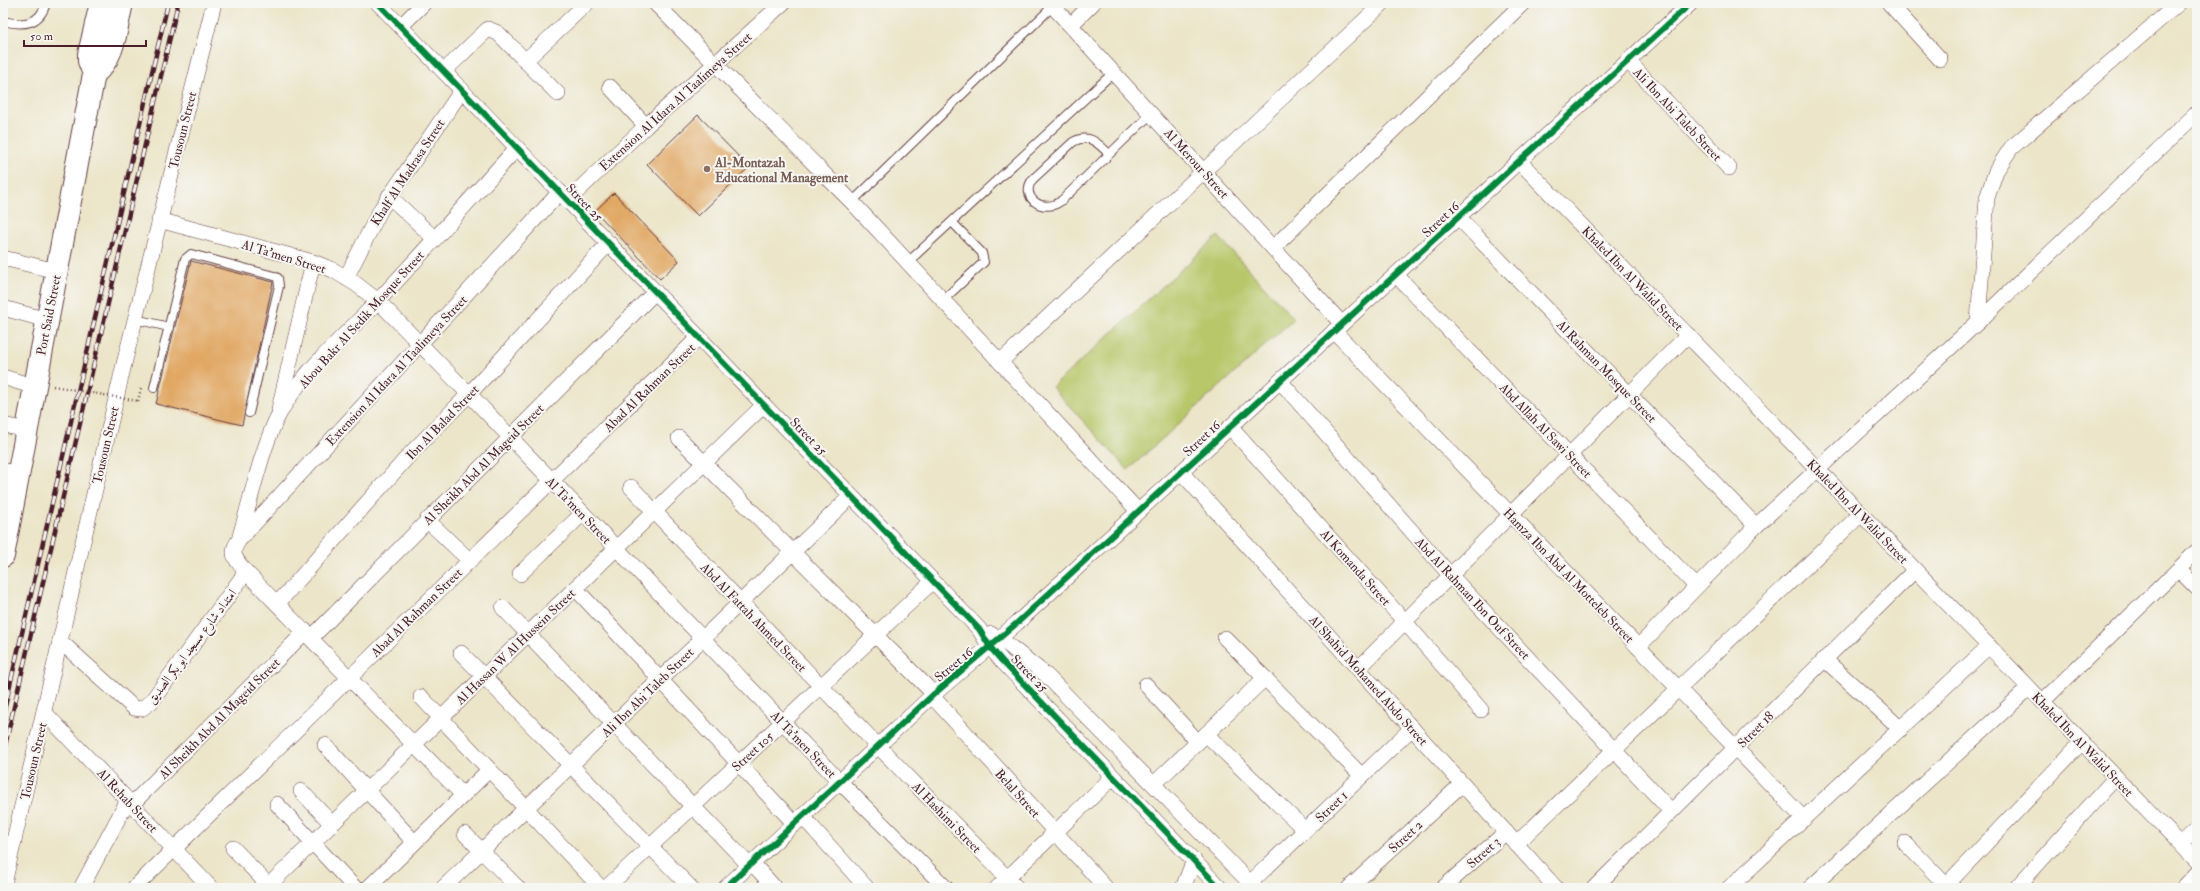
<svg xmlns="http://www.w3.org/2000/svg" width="2200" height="891" font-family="'IM FELL Double Pica',Amiri,serif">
<rect width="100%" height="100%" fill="#f6f6f2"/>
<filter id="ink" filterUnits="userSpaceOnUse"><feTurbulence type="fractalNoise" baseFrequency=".025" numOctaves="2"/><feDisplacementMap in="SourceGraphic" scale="8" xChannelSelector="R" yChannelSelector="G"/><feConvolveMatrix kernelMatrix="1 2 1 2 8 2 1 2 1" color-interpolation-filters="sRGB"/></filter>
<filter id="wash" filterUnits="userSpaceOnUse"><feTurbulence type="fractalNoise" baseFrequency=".012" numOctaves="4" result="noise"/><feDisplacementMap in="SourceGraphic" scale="16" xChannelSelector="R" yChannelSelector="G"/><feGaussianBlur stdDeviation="0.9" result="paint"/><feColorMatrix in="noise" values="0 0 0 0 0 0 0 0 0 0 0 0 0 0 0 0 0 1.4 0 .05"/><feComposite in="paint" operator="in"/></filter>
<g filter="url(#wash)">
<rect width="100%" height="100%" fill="#ece5c9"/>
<polygon fill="#b8c76a" stroke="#81734a" points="1218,236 1294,319 1128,470 1052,387"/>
<g id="blocks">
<g fill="#e1a764">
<polygon points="698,115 749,167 698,216 647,164"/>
<polygon points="614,193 679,261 660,279 595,211"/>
<polygon points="191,261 273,282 242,425 156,404"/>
</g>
</g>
</g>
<g filter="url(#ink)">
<use href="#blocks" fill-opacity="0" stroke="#623d43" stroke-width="1"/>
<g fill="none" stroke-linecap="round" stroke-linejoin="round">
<g stroke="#623d43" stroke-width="10">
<g id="service">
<path d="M3 21C23 26 40 25 46 3"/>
<path d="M1109 154C1098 143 1089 133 1073 142L1033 179C1019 196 1042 215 1061 201L1152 113"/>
<polyline points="852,202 1053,6"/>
<polyline points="908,262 1114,72"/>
<polyline points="943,300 984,262 982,253 952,222"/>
<polyline points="135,319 169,327"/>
<polyline points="154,388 185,259 191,254 274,276 278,278 279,286 249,413"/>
</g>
</g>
<g stroke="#623d43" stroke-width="16">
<g id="minor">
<polyline points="378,3 979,629 990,647 1002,661 1220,888"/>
<polyline points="655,3 852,202 1138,511"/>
<polyline points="1050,3 1342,324"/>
<polyline points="1889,3 1940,59"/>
<polyline points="1071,25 1093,3"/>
<polyline points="401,26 424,3"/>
<polyline points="525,61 587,3"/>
<polyline points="1628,61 1729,168"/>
<polyline points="444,71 488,29 498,33 558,94"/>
<polyline points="610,87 646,126"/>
<polyline points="1519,161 2197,861"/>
<polyline points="389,196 434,238"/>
<polyline points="568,200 646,126 783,3"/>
<polyline points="1458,217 1756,526"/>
<polyline points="159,220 313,262 333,270 356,284 378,301 469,394 840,782 946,888"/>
<polyline points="1273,248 1523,3"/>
<polyline points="3,258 56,271"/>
<polyline points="1396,275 1696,586"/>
<polyline points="346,278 381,209 462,90"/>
<polyline points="3,308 47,320"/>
<polyline points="1978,322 1987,198 1996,171 2011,148 2179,3"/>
<polyline points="1334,331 1804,819"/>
<polyline points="1000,362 1383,3"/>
<polyline points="3,377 35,387"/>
<polyline points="1280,381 1451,576 1671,811"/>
<polyline points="279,409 313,262"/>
<polyline points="3,425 27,430"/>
<polyline points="1230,427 1405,622 1481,710"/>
<polyline points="679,438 934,694"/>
<polyline points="3,471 18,473"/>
<polyline points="1181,472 1556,888"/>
<polyline points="631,487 878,746 1017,888"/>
<polyline points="427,520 469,560"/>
<path d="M240 536C251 499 260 455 276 420 298 375 342 339 376 303 424 252 470 199 517 148"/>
<polyline points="2179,570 2197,588"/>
<polyline points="520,574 582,514"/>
<polyline points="575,588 795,824"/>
<polyline points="278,603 412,452 469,394 609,243"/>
<polyline points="503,608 749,865"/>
<polyline points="991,634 1007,644 1046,675 1255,888"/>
<polyline points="312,637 655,292"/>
<polyline points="1225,638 1362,776"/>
<polyline points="60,641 134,708 141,709 151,702 246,572"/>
<polyline points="1638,647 1756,526 1978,322 2197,113"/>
<polyline points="461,653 691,888"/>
<polyline points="1824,659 1901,729"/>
<polyline points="1359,668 1688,335"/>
<polyline points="1146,685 1198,742"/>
<polyline points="932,696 1106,888"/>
<polyline points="421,697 601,888"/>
<polyline points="2043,701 2197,551"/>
<polyline points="44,712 211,888"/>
<polyline points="1206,734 1305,830"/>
<polyline points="325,745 414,842"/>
<polyline points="1154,784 1265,678"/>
<polyline points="301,791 332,824"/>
<path d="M463 795 246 572C236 560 228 553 240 539L560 192"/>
<polyline points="132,804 306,631"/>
<polyline points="277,804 355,888"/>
<polyline points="802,816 867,888"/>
<polyline points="465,834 518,888"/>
<polyline points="1905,843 1948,887"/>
<polyline points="1516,844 1861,514"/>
<polyline points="2181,844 2197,829"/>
<polyline points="233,848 271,888"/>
<polyline points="752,863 775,888"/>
<polyline points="1250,883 1412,728"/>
<polyline points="3,888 124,364 214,3"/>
<polyline points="81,888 128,800"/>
<polyline points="134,888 699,337"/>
<polyline points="266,888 764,405"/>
<polyline points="368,888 489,770"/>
<polyline points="443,888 851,496"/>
<polyline points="606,888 933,581"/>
<polyline points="725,888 934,694 1017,623 1691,3"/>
<polyline points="997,888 1113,777"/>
<polyline points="1183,888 1194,860"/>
<polyline points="1349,888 1462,784"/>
<polyline points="1443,888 1506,832"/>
<polyline points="1594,888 1915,570"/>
<polyline points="1729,888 1989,646"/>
<polyline points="1810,888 2029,688"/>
<polyline points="1948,888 1954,877 2082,742"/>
<polyline points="2016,888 2116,777"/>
<polyline points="2183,888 2197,873"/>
</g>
</g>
<g stroke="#623d43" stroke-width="24">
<g id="primary">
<path d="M94 74C115 58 116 27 122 3"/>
<polyline points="3,556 94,74 89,61 89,54 101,3"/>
</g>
</g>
<polyline stroke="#623d43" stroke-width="2.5" stroke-dasharray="1 3" stroke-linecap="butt" points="138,401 141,388"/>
<use href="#service" stroke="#fff" stroke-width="8"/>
<use href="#minor" stroke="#fff" stroke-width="15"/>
<use href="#primary" stroke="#fff" stroke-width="22"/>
<g stroke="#4a1f2b" stroke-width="4.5">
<g id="rail">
<polyline points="3,715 168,3"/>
<polyline points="3,754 178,3"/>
</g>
</g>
<use href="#rail" stroke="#f6f6f2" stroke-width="3" stroke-dasharray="9" stroke-linecap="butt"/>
<polyline stroke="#623d43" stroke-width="2.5" stroke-dasharray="1 3" stroke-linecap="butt" points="53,386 138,401"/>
<g stroke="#f6f6f2" stroke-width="8">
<g id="cycleway">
<polyline points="378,3 979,629 990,647 1002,661 1220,888"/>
<polyline points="725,888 934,694 1017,623 1691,3"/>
</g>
</g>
<use href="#cycleway" stroke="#00873e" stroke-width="6"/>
</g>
</g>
<circle fill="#8d6e63" stroke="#f6f6f2" stroke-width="1.5" cx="707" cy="169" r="4"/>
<g text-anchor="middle" stroke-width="4" stroke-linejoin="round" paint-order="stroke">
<g font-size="13" fill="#4a1f2b" stroke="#f6f6f2">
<text transform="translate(675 101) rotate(-42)" y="5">Extension Al Idara Al Taalimeya Street</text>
<text transform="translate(1678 114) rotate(47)" y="5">Ali Ibn Abi Taleb Street</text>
<text transform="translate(182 130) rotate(-76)" y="5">Tousoun Street</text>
<text transform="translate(1197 163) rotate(48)" y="5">Al Merour Street</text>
<text transform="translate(407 172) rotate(-57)" y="5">Khalf Al Madrasa Street</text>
<text transform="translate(585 202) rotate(46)" y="5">Street 25</text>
<text transform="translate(1440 219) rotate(-43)" y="5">Street 16</text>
<text transform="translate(284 256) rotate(17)" y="5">Al Ta'men Street</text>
<text transform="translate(1633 278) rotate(46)" y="5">Khaled Ibn Al Walid Street</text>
<text transform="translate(48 315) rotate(-79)" y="5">Port Said Street</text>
<text transform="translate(361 319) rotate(-48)" y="5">Abou Bakr Al Sedik Mosque Street</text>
<text transform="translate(396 370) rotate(-47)" y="5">Extension Al Idara Al Taalimeya Street</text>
<text transform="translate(1607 371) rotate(46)" y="5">Al Rahman Mosque Street</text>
<text transform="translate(649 387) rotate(-44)" y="5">Abad Al Rahman Street</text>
<text transform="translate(442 422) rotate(-46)" y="5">Ibn Al Balad Street</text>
<text transform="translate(1546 430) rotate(46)" y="5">Abd Allah Al Sawi Street</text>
<text transform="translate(809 436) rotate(46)" y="5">Street 25</text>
<text transform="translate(1201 438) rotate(-43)" y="5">Street 16</text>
<text transform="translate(105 445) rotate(-77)" y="5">Tousoun Street</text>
<text transform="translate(483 464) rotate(-45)" y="5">Al Sheikh Abd Al Mageid Street</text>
<text transform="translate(579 510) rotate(46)" y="5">Al Ta'men Street</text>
<text transform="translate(1858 511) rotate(46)" y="5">Khaled Ibn Al Walid Street</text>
<text transform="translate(1356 567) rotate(48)" y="5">Al Komanda Street</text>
<text transform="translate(1569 575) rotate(46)" y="5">Hamza Ibn Abd Al Motteleb Street</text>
<text transform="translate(1473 598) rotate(47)" y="5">Abd Al Rahman Ibn Ouf Street</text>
<text transform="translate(416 612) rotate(-44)" y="5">Abad Al Rahman Street</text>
<text transform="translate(754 617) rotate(46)" y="5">Abd Al Fattah Ahmed Street</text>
<text transform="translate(191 646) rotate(-53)" y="5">امتداد شارع مسجد ابو بكر الصديق</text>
<text transform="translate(515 646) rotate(-44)" y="5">Al Hassan W Al Hussein Street</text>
<text transform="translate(953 664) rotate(-40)" y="5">Street 16</text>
<text transform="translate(1030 673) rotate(46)" y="5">Street 25</text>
<text transform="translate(1369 680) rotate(48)" y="5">Al Shahid Mohamed Abdo Street</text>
<text transform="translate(647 692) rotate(-44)" y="5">Ali Ibn Abi Taleb Street</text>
<text transform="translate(219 718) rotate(-45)" y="5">Al Sheikh Abd Al Mageid Street</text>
<text transform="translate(1755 729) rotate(-45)" y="5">Street 18</text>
<text transform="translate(804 744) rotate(46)" y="5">Al Ta'men Street</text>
<text transform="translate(2083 744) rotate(46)" y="5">Khaled Ibn Al Walid Street</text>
<text transform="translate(752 751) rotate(-43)" y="5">Street 105</text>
<text transform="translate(33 761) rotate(-77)" y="5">Tousoun Street</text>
<text transform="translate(1018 793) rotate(48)" y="5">Belal Street</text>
<text transform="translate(128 800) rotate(47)" y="5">Al Rehab Street</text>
<text transform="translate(1331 806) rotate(-44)" y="5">Street 1</text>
<text transform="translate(947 817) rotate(46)" y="5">Al Hashimi Street</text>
<text transform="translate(1405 836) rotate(-43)" y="5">Street 2</text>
<text transform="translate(1483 852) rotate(-42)" y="5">Street 3</text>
</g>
<g font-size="13" font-weight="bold" fill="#785e54" stroke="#f6f6f2" text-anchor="start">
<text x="715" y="167">Al-Montazah<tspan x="715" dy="15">Educational Management</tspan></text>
</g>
</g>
<rect width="2200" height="891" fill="none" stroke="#f6f6f2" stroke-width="16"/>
<path d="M24 40v6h122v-6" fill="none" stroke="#4a1f2b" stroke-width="2"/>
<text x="30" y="40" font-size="12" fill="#4a1f2b" stroke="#f6f6f2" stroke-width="3" paint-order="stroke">50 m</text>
</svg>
